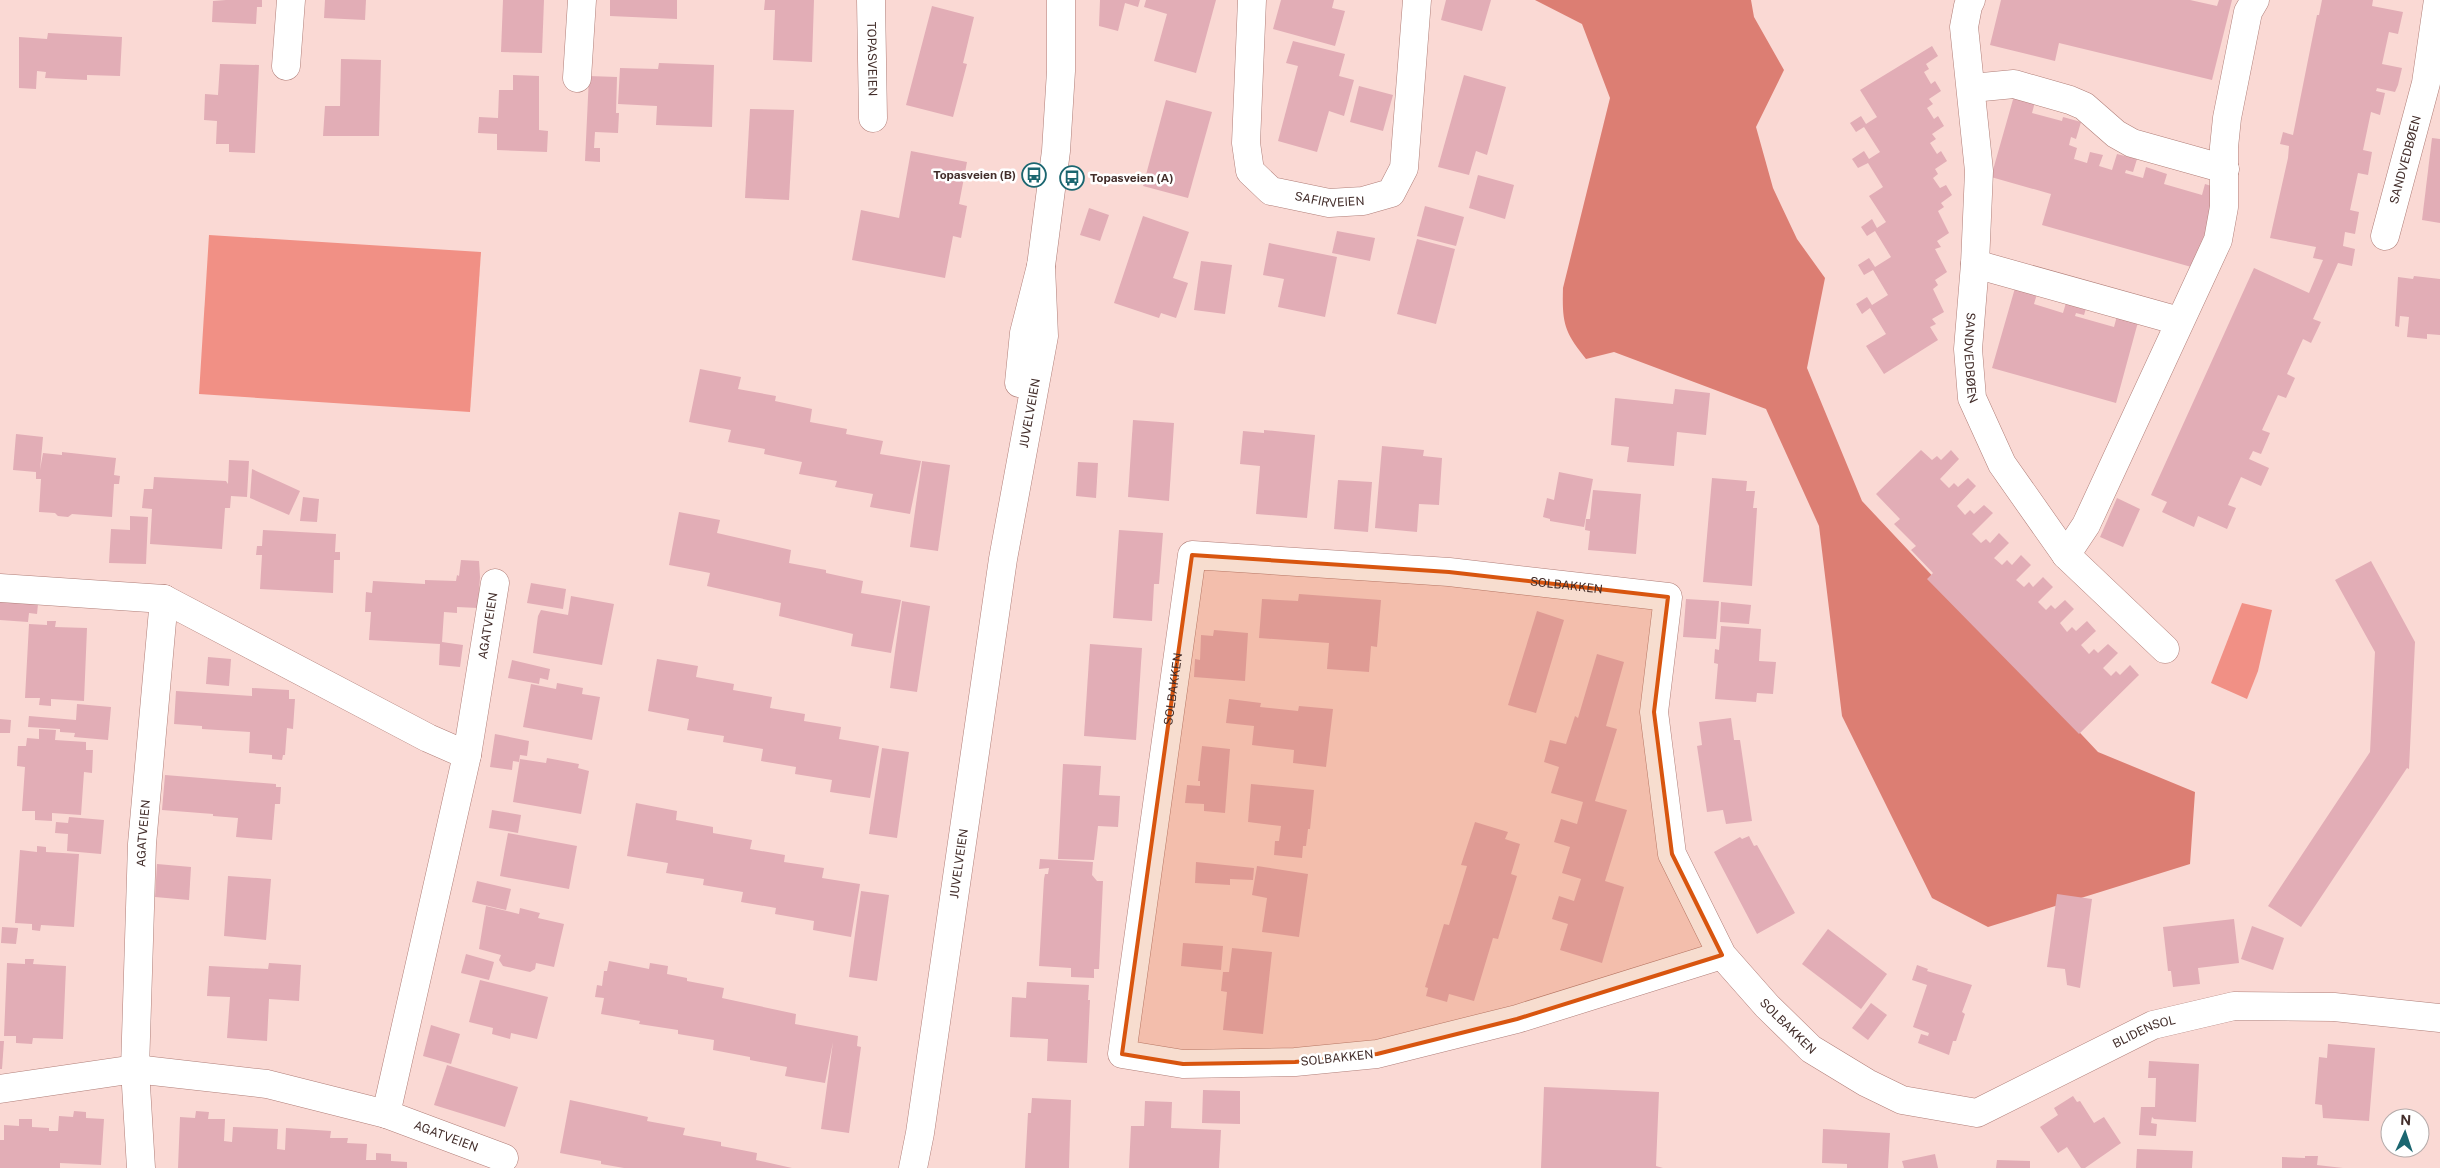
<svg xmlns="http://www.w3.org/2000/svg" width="2440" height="1168" font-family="'Public Sans',sans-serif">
<rect width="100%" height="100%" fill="#fad9d4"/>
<g fill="#f19085">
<polygon points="209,235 481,252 470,412 199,394"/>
<polygon points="2242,603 2272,610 2258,671 2247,699 2211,683"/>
</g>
<path fill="#dc7e73" d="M1535 0H1751L1754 17 1784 70 1756 127 1773 188 1797 239 1825 278 1807 368 1862 501 2098 752 2195 792 2190 864 1988 927 1932 898 1842 716 1819 526 1766 409 1614 352 1586 359C1564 332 1562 323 1563 288L1610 98 1582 24Z"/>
<g fill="#e2adb6">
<polygon points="226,0 262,0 262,7 257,7 256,24 212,22 213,1"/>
<polygon points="325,0 366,0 365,20 324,18"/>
<polygon points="503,0 544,0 542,53 501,52"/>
<polygon points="610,0 677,0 677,19 610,16"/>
<polygon points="765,0 814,0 812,62 773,60 775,10 764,10"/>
<polygon points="1100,0 1140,0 1138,7 1125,3 1118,31 1099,26"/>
<polygon points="1146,0 1216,0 1196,73 1154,61 1167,14 1144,7"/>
<polygon points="1281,0 1334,0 1332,8 1345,11 1335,46 1273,29"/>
<polygon points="1446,0 1491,0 1482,31 1441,20"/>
<polygon points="2001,0 2190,0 2217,6 2219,0 2232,0 2212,80 2059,43 2055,61 1990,45"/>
<polygon points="2322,0 2373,0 2372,6 2403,12 2398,34 2389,32 2382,64 2402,68 2398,85 2395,92 2377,88 2376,91 2385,93 2380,115 2371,112 2363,150 2372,152 2368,175 2358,173 2350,210 2359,212 2355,234 2345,232 2343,246 2355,249 2352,266 2338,263 2313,319 2321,322 2311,343 2303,339 2287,374 2295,378 2286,398 2278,395 2262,430 2270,433 2261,454 2253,451 2249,459 2269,468 2261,486 2241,477 2228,505 2236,508 2227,529 2198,516 2194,527 2162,512 2167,502 2151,495 2254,268 2309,293 2323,260 2313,258 2316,247 2270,238 2288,158 2289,146 2280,144 2283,132 2293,135 2317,15 2319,15"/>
<polygon points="932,6 974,17 963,63 967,64 953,117 906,105"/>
<polygon points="48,33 122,37 120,76 87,75 87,80 45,78 46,72 37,71 36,89 19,88 19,37 47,39"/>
<polygon points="1293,41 1345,54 1339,76 1354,80 1344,116 1329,111 1317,152 1278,141 1298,66 1286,63"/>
<polygon points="1932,46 1938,56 1926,64 1929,69 1924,72 1931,84 1935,81 1941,91 1929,99 1933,104 1927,108 1934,119 1938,116 1944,126 1932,134 1936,139 1930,143 1937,154 1941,151 1947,161 1935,169 1938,174 1933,178 1940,188 1946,185 1952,195 1941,203 1944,207 1938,211 1949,233 1937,241 1941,247 1935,249 1947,272 1935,280 1938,285 1933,289 1944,312 1932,319 1936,324 1930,327 1938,340 1884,374 1866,346 1886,334 1870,308 1862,314 1856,304 1867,297 1872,305 1888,295 1873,270 1864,275 1858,265 1869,258 1875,267 1891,257 1875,231 1867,236 1861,227 1872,219 1877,228 1886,222 1869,196 1883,187 1868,163 1858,168 1852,159 1864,151 1869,159 1880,152 1864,127 1856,132 1850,123 1861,116 1866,124 1877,117 1860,90"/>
<polygon points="341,59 381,60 379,136 323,136 325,106 340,106"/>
<polygon points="659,63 714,65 712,127 656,125 657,106 618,104 620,68 658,69"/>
<polygon points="220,64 259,65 255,153 229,152 229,144 216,144 217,121 204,120 205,94 218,95"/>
<polygon points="513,75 539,76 539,130 548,131 547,152 497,150 497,134 478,133 479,117 498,118 499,90 513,90"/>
<polygon points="1464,75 1506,87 1487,155 1476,151 1469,175 1438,167"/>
<polygon points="589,76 617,77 616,113 619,113 618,133 595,132 594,148 600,148 600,162 585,161"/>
<polygon points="1359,86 1393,95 1383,131 1350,122"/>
<polygon points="2014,96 2035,102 2032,113 2062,121 2063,117 2081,122 2076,139 2071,137 2069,145 2077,148 2074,159 2087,163 2090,152 2103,155 2099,166 2112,170 2117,154 2137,159 2133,172 2126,170 2125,173 2143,178 2146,167 2167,174 2164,184 2202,195 2205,184 2218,188 2195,268 2042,225 2051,194 1991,177"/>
<polygon points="1166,100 1212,112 1188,198 1143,186"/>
<polygon points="750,109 794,110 789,200 745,198"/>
<polygon points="2432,138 2440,139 2440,223 2422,220"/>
<polygon points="911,151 967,162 959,204 967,206 961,238 953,236 945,278 852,260 861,210 899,218"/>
<polygon points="1478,175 1514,185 1505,219 1469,208"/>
<polygon points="1425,206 1464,217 1456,246 1417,236"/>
<polygon points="1089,208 1109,215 1100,241 1080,235"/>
<polygon points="1143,216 1189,232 1173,278 1188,283 1176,318 1161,313 1159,318 1114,303"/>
<polygon points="1337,231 1375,238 1370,261 1332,253"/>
<polygon points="1417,239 1455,249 1436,324 1397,314"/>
<polygon points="1269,243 1337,257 1325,317 1278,307 1284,279 1263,275"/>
<polygon points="1201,261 1232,265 1225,314 1194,310"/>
<polygon points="2414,276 2440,279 2440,335 2427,334 2427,339 2407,337 2409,317 2400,316 2399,327 2395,326 2398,277 2413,279"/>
<polygon points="2015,288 2037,294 2034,304 2063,313 2068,296 2088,302 2084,315 2076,313 2075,316 2114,327 2117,316 2138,322 2116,403 1992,368"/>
<polygon points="700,369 741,377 738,389 776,396 775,401 812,409 810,422 847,429 846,434 883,441 880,454 921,461 910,514 870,507 873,494 835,487 837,481 799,474 802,462 764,454 765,449 728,442 731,430 689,422"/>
<polygon points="1675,389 1710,393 1706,435 1677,432 1674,466 1627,462 1629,447 1611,445 1615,398 1673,404"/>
<polygon points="1133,420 1174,423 1169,501 1128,497"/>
<polygon points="1264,430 1315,435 1307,518 1256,514 1260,466 1240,464 1243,431 1264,433"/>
<polygon points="16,434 43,437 40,470 43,453 62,455 62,452 116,458 114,475 120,476 119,484 114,484 112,517 72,514 68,517 58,516 55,513 39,512 41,479 36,479 36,472 13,470"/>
<polygon points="1382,446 1424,450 1423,456 1442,458 1439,505 1419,504 1417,532 1375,528"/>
<polygon points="1921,450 1932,460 1937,456 1941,460 1951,450 1959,459 1940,479 1949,488 1954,483 1958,487 1968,478 1976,486 1957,506 1965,515 1970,510 1974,514 1984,505 1993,513 1972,534 1981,543 1986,539 1990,543 1999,533 2009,543 1994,558 2002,565 2007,560 2012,565 2021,555 2031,565 2016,580 2024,587 2029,582 2033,587 2043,577 2053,587 2038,602 2046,610 2051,605 2055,609 2065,600 2074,609 2060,623 2067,632 2072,627 2076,631 2087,621 2096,631 2081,645 2089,654 2094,649 2098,653 2108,644 2118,653 2103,668 2111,676 2116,671 2120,675 2130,665 2139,675 2079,734 1927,579 1933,573 1911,550 1916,546 1894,524 1900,519 1876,494"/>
<polygon points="229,460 249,461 247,497 231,496 230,508 225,508 222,549 150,544 152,509 142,508 144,489 153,489 154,477 226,481 228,484"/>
<polygon points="922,461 950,465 938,551 910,547"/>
<polygon points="1078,462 1098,463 1096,498 1076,496"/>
<polygon points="252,469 300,491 289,515 250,498"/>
<polygon points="1559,472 1593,479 1584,527 1550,521 1550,519 1543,517 1547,498 1554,500"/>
<polygon points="1712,478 1747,481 1746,491 1755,491 1753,508 1757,508 1752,586 1703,582"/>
<polygon points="1338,480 1372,482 1368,532 1334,529"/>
<polygon points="1593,490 1641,494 1636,554 1588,550 1590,531 1585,530 1586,519 1590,519"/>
<polygon points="303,497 319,499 317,522 300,521"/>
<polygon points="2117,498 2140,509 2123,547 2100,537"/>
<polygon points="679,512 720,520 717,533 791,550 789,563 826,570 826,573 863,581 861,593 901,600 891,653 851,646 853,634 779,616 781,603 707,586 710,573 669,565"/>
<polygon points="130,516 148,517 146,564 109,563 111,529 130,530"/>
<polygon points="263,530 336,534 335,552 340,552 340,560 334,560 333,593 260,589 262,555 256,555 257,546 262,546"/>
<polygon points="1119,530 1163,533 1159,584 1154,584 1152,621 1113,618"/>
<polygon points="461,560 479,561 480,577 478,608 457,607 457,613 444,612 442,642 463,645 460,667 439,665 440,644 369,640 371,612 365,612 366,592 372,593 373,581 425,584 425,580 456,581 457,575 459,576"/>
<polygon points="2371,561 2415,642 2409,769 2407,768 2301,927 2268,906 2370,752 2375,652 2335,580"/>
<polygon points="531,583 566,589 563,609 527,603"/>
<polygon points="1299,594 1381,600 1377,647 1371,646 1369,672 1327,669 1329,643 1259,638 1262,599 1298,601"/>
<polygon points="571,596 614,604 602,665 533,653 538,616 541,610 568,615"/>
<polygon points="0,599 29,601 29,604 38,604 37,614 29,613 28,622 0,620"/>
<polygon points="1686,599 1719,601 1716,639 1683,637"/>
<polygon points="902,601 930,606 917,692 890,688"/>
<polygon points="1721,602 1751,605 1749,624 1720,622"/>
<polygon points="1537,611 1564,620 1536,713 1508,705"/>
<polygon points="47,621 56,621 55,627 87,628 84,701 51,699 51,706 39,705 40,698 25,698 29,624 47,625"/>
<polygon points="1721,626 1761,629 1759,661 1776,662 1773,694 1757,693 1756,702 1715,699 1718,664 1714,663 1715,649 1719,650"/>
<polygon points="1214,630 1248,633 1245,681 1194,677 1195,659 1200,660 1201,635 1213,636"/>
<polygon points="1090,644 1142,648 1136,740 1084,736"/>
<polygon points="1597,654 1624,662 1606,726 1617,729 1595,801 1627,810 1605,881 1624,887 1602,963 1560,950 1568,924 1552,919 1559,896 1574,901 1581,879 1562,873 1570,847 1554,842 1561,819 1577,824 1583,802 1551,793 1559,767 1544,762 1550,740 1566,744 1575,716 1578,718"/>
<polygon points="208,657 231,659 229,686 206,684"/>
<polygon points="657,659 698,666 696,677 734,684 733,690 772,697 770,708 805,714 804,721 841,727 839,739 879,746 870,798 830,792 832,780 795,774 796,767 761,761 763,749 723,742 724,736 687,730 689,719 648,711"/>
<polygon points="512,660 550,669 548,680 540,678 539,684 508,678"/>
<polygon points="557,683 583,688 582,694 600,697 592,740 523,727 531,684 556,689"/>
<polygon points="252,688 289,690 289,699 295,699 293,729 287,728 285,755 283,755 282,760 272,759 272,755 249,753 250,732 202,729 202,726 174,724 176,691 252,696"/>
<polygon points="1229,699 1261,703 1260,707 1298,711 1299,706 1333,709 1326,767 1293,763 1294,750 1252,745 1254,726 1226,723"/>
<polygon points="77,704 111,707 108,740 74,737 75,733 60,732 60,729 28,727 29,716 76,720"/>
<polygon points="1731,718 1734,740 1740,740 1752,821 1726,824 1723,810 1707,812 1697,746 1702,745 1699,722"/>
<polygon points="0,719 11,720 10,733 0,733"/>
<polygon points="39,729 56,730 55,740 86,742 86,750 93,750 92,773 84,772 81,815 52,813 52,821 35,820 35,811 22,811 25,767 17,766 18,746 26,746 27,738 39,739"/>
<polygon points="495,734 529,741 527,756 520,755 519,762 513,761 512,770 490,767"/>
<polygon points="1202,746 1230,749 1225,813 1204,811 1204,804 1185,803 1187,785 1200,786 1200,781 1198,781"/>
<polygon points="882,748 909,752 897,838 869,834"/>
<polygon points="547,758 579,764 578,768 589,771 581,814 513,802 520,759 546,763"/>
<polygon points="1063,764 1101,766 1099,795 1120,796 1118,827 1098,826 1094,860 1058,859"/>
<polygon points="165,775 276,784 276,787 281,787 280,804 275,804 272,840 236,837 238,818 213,816 213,814 162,810"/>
<polygon points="1251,784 1314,790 1310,829 1308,829 1306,846 1303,846 1302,858 1274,855 1275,841 1279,841 1281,826 1248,822"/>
<polygon points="636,803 677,811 676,820 713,827 713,833 752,840 750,849 785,855 784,862 824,868 822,878 860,884 851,937 813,930 814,921 775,914 776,908 741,902 743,892 703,885 704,879 666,873 668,863 627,856"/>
<polygon points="492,810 521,815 518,833 489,828"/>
<polygon points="69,817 104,820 101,854 67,851 68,834 55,833 56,822 68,823"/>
<polygon points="1475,822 1508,832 1505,839 1520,844 1511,874 1517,876 1498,939 1493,938 1474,1001 1449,994 1447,1002 1426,996 1428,988 1425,987 1444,924 1449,925 1467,866 1461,865"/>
<polygon points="508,833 577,846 569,889 500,876"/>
<polygon points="1749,836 1754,846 1757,845 1795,913 1757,934 1714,852 1740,837 1742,839"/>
<polygon points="37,846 46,847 46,852 79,854 74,927 41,925 40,931 32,930 32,924 15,923 20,850 37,852"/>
<polygon points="1040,859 1093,862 1092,875 1097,881 1103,881 1099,969 1094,969 1094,978 1071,977 1071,968 1039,966 1044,879 1045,874 1048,874 1049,868 1039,869"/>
<polygon points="1196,862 1254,868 1253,880 1230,879 1230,885 1195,883"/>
<polygon points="157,864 191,867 189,900 155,897"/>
<polygon points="1257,866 1308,874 1299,937 1262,932 1267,898 1252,895"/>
<polygon points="228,876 271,879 266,940 224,936"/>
<polygon points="477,881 511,889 506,910 472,902"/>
<polygon points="861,891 889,895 877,981 849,977"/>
<polygon points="2057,894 2092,899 2080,988 2067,985 2065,969 2047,967"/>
<polygon points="486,906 519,914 520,908 540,913 538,918 564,924 554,967 536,963 535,969 530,972 503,966 499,960 501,955 479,949"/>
<polygon points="2234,919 2239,963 2198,968 2200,984 2173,987 2171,971 2168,971 2163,927"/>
<polygon points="2252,926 2284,938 2273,970 2241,959"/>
<polygon points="2,927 18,928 16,944 1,943"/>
<polygon points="1828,929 1887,974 1861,1009 1802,964"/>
<polygon points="1183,943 1223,946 1221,970 1181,966"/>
<polygon points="1232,948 1272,952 1263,1034 1223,1030 1227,992 1221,991 1223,972 1229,972"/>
<polygon points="466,954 494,962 489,980 461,973"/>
<polygon points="25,959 34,959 33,964 66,966 63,1039 33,1038 32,1044 16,1043 16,1036 4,1036 7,963 25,964"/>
<polygon points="609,961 649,969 650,963 668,966 667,974 687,978 687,981 724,988 722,998 796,1014 795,1024 858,1036 857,1046 861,1047 849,1133 821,1129 833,1042 825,1083 785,1076 787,1067 750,1060 750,1057 713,1050 714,1040 678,1034 678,1030 639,1024 640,1021 601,1014 604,998 595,997 597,985 602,986 604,971 607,971"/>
<polygon points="269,963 301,965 299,1001 269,999 267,1041 227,1038 230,997 207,996 209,966 268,969"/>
<polygon points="1917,965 1928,969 1927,971 1972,985 1962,1012 1965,1014 1956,1041 1953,1041 1949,1055 1918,1043 1921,1034 1928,1036 1929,1033 1913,1027 1927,985 1912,980"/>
<polygon points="480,980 548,997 537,1039 511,1033 510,1039 492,1034 493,1028 469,1022"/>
<polygon points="1027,982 1089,985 1088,1000 1090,1000 1087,1063 1047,1061 1048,1039 1010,1037 1012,997 1026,998"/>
<polygon points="1871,1003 1887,1015 1868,1040 1852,1028"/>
<polygon points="431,1025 460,1034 451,1064 423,1056"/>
<polygon points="0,1041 4,1041 2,1069 0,1069"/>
<polygon points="2328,1044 2375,1048 2369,1121 2323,1118 2322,1105 2315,1104 2319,1057 2327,1058"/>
<polygon points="2149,1061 2199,1064 2196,1122 2154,1119 2152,1117 2151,1123 2157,1124 2156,1136 2139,1135 2141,1107 2155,1107 2156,1078 2148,1078"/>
<polygon points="447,1065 518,1087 505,1127 434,1105"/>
<polygon points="1544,1087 1659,1092 1656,1166 1663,1168 1541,1168"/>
<polygon points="1203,1090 1240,1091 1240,1124 1202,1123"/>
<polygon points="2073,1096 2077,1102 2080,1101 2094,1123 2104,1117 2121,1143 2085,1168 2081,1168 2067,1147 2058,1153 2040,1127 2058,1115 2054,1108"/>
<polygon points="1032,1098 1071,1100 1069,1168 1025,1168 1028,1113 1031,1113"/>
<polygon points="570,1100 648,1117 647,1121 685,1128 683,1135 721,1142 721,1146 757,1153 756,1160 792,1168 624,1168 601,1164 601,1161 560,1153"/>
<polygon points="1145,1101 1172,1102 1171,1128 1221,1130 1219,1168 1129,1168 1131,1126 1144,1126"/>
<polygon points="74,1111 86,1112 86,1118 104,1119 101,1165 60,1163 60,1168 0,1168 0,1140 4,1140 4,1125 19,1126 19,1119 32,1119 32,1127 49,1128 49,1131 58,1131 59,1116 73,1117"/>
<polygon points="196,1111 209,1112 208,1119 225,1119 224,1141 232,1142 233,1127 278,1129 277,1149 285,1150 286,1128 331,1131 330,1138 348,1138 347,1143 367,1144 366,1160 376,1160 376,1153 391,1154 391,1161 407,1162 407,1168 178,1168 180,1117 195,1118"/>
<polygon points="1823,1129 1890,1133 1888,1168 1847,1168 1847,1164 1822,1163"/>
<polygon points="2137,1149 2193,1151 2192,1168 2136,1168"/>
<polygon points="1935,1154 1938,1168 1904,1168 1902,1161"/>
<polygon points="2305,1156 2318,1156 2317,1165 2343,1168 2282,1168 2282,1157 2305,1158"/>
<polygon points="1997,1160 2030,1161 2030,1168 1996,1168"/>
</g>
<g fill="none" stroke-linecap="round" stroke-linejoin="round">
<g stroke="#b07e78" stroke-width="29">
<g id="minor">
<path id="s1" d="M871 0 873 118"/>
<path id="s2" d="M1252 0 1246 143 1250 171 1271 191 1329 203 1363 201 1391 193 1404 168 1417 0"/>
<path id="s3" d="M1971 0 1968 6 1964 27 1979 171 1975 264 1968 349 1972 398 2002 464 2066 555 2165 649"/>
<polyline points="286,66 291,0"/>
<polyline points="577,78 582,0"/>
<polyline points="1972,88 2014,84 2070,100 2084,106 2116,134 2132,143 2225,169"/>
<path id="s4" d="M2385 236 2426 83 2438 0"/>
<polyline points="1975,264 2179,321"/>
<polyline points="1019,383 1024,333 1041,266 1056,151 1061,71 1061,0"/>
<polyline points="2066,555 2086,525 2218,240 2224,207 2224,147 2227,118 2248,12 2255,0"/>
<polyline points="0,588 164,599 428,738 467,755 386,1114 267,1084 135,1069 0,1089"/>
<path id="s5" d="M467 755 495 583"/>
<path id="s6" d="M1722 955 1517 1019 1377 1054 1295 1062 1183 1064 1122 1054 1192 555 1449 572 1668 597 1654 712 1672 854 1722 955 1767 1006 1811 1049 1867 1083 1902 1100 1977 1113 2153 1025 2234 1006 2334 1007 2440 1018"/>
<path id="s7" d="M386 1114 504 1158"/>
<path id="s8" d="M141 1168 135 1069 142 844 164 599"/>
<path id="s9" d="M913 1168 920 1133 1003 559 1044 336 1041 266"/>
</g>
</g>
<use href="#minor" stroke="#fff" stroke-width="28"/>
</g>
<path fill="#d8550f" fill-opacity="0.2" stroke="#d8550f" stroke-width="4" stroke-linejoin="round" d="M1192 555 1449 572 1668 597 1654 712 1672 854 1722 955 1517 1019 1377 1054 1295 1062 1183 1064 1122 1054Z"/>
<defs>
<g id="bus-ring" transform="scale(1.25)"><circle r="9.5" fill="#fff" stroke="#1b6670" stroke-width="1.5"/><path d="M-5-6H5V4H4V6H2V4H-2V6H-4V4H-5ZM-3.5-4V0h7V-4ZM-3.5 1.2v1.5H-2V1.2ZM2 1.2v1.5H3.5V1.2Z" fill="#1b6670"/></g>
</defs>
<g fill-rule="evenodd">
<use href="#bus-ring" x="1034" y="175"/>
<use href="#bus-ring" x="1072" y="178"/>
</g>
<g text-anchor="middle" stroke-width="5" stroke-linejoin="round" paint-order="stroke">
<g font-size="12" fill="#432e2b" stroke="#fff">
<text dy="4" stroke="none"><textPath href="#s1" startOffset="59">TOPASVEIEN</textPath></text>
<text dy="4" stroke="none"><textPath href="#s4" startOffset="79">SANDVEDBØEN</textPath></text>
<text dy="4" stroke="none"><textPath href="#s2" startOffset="260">SAFIRVEIEN</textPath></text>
<text dy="4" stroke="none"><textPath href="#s3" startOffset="360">SANDVEDBØEN</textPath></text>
<text dy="4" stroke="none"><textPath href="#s9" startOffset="764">JUVELVEIEN</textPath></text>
<text dy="4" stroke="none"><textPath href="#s6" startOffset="1495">SOLBAKKEN</textPath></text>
<text dy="4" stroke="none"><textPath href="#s5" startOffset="131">AGATVEIEN</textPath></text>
<text dy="4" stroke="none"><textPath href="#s6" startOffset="984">SOLBAKKEN</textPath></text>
<text dy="4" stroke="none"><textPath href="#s8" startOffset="335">AGATVEIEN</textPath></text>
<text dy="4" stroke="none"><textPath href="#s9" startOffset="308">JUVELVEIEN</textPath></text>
<text dy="4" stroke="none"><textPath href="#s6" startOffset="2066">SOLBAKKEN</textPath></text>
<text dy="4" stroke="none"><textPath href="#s6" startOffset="2465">BLIDENSOL</textPath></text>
<text transform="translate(1337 1058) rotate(-6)" y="4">SOLBAKKEN</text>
<text dy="4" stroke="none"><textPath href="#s7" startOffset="64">AGATVEIEN</textPath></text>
</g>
<g font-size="12" font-weight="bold" fill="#432e2b" stroke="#fff" text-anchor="end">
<text x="1016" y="179">Topasveien (B)</text>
<text x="1090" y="182" text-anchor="start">Topasveien (A)</text>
</g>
</g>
<g transform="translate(2405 1133) rotate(3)"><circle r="24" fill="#ffffff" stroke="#b4abaa"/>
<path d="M0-4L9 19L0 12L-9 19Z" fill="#1b6670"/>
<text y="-8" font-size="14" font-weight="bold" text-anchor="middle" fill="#432e2b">N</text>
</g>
</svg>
